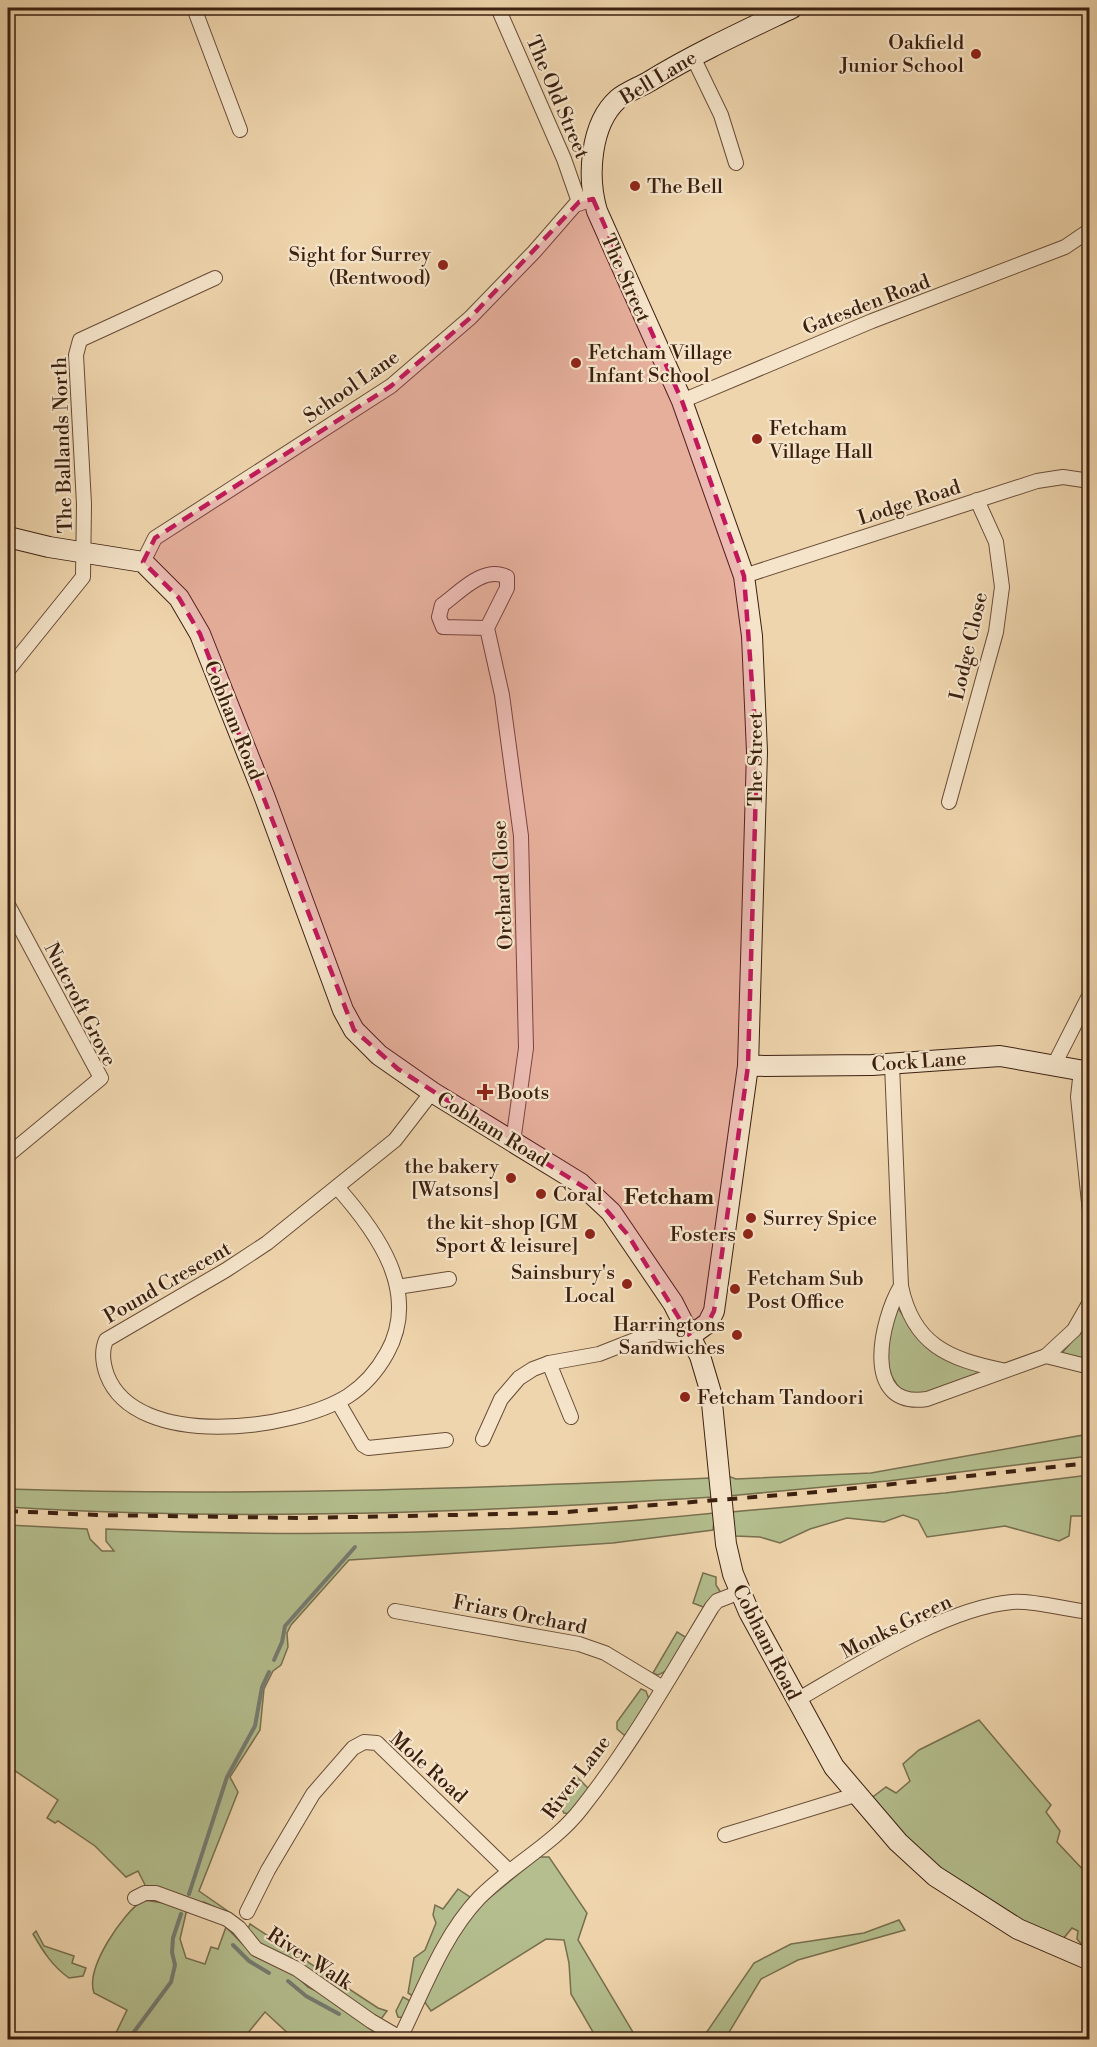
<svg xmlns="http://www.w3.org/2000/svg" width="1097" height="2047" font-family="'Libre Bodoni',serif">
<rect width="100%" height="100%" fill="#efd5ad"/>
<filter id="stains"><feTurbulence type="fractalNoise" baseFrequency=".00333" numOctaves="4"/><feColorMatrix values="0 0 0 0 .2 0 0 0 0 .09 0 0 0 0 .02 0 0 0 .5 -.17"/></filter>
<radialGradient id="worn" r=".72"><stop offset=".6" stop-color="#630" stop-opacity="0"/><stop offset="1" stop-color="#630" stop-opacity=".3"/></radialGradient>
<g fill="#b4be8e" stroke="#786f4f" stroke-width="1.5">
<path d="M898 1308 912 1329 985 1373 926 1396 903 1392C879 1368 889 1343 894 1313Z"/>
<polygon points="1089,1314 1089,1362 1062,1353 1080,1332"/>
<polygon points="1089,1434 1089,1456 888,1481 728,1496 728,1476 736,1479 871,1473"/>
<polygon points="1089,1475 1089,1516 1071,1516 1069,1536 1059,1541 1005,1526 927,1537 918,1520 903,1515 884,1522 847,1518 810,1529 780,1543 760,1537 735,1536 731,1512 945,1493"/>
<path d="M711 1478 713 1497C479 1512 242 1522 8 1507V1489C242 1497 477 1488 711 1478Z"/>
<path d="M715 1513 713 1530 613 1543 349 1560 291 1625 287 1633 288 1647 281 1665 273 1671 264 1689 260 1730 230 1777 238 1792 199 1891 232 1914 229 1915 216 1911 215 1907 204 1902 198 1904 146 1887 138 1871 126 1877 95 1846 58 1821 55 1823 47 1818 58 1800 8 1766V1525L87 1529 90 1539 102 1551H114L106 1541V1529C308 1538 513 1534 715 1513Z"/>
<polygon points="703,1573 716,1577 716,1585 721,1593 706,1608 693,1603"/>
<polygon points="677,1632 687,1638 668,1670 658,1675 653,1673"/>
<polygon points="641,1689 646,1691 650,1702 629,1734 624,1735 617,1729 617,1722"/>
<polygon points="979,1720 1051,1805 1046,1812 1060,1831 1057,1842 1089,1876 1089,1953 1077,1939 1078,1931 1072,1928 1063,1939 1015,1919 930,1863 870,1799 886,1787 896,1793 910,1781 903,1764 919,1750"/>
<polygon points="576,1776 589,1789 572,1814 564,1813 557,1800"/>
<polygon points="539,1857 549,1857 587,1913 578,1940 637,2039 597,2039 571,1994 569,1963 564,1940 546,1939 431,2011 424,2001 450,1944 476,1909"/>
<polygon points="458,1889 470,1897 455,1919 408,2018 398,2017 396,2011 403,1997 410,2001 413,1996 408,1993 414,1958 425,1950 436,1923 433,1915 435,1905 443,1909"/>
<path d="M143 1900 171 1904 187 1909 180 1939 186 1958 205 1964 211 1947 218 1949 226 1927 254 1956 295 1975 308 1987 323 1994 384 2039H294L265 2012 243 2039H113L127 2010 94 1993C85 1968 123 1913 143 1900Z"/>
<polygon points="899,1920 905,1930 798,1960 761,1979 725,2039 702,2039 754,1963 791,1944 864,1933"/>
<polygon points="250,1924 378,2008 387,2011 381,2019 265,1950 248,1929"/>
<path d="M36 1931 44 1946 74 1956 72 1963 86 1968 83 1976 69 1978C52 1966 43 1951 33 1934Z"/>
</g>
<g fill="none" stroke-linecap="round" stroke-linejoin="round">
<g stroke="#757b71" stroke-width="4">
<polyline points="274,1660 282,1642 285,1626 355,1547"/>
<polyline points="189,1894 227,1777 255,1726 262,1687 269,1672"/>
<polyline points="233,1945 249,1961 269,1973"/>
<polyline points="288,1981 306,1996 339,2014"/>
<polyline points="128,2040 171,1982 175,1965 172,1952 173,1938 181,1914"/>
</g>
<g stroke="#684d37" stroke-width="16">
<g id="street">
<polyline points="194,8 240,130"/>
<polyline points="498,8 564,159 579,202"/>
<polyline points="692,55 721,115 736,163"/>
<polyline points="682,401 872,321 1065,247 1090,230"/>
<polyline points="143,562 155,538 391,386 470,318 534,252 575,205 593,199"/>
<polyline points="744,576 1037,481 1063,477 1090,481"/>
<path d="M487 628 507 588V577C484 565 460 592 442 605L439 617 443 627 487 628 502 695 521 836 526 1048 513 1142"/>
<polyline points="8,670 83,577 84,504 76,355 80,340 215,278"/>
<polyline points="949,802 996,632 1002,587 996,542 977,500"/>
<polyline points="8,905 101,1078 8,1155"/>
<path d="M892 1064 901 1286C913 1345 949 1359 1002 1370"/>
<polyline points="1054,1065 1090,994"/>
<polyline points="1081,1070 1078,1097 1090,1212"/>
<path d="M337 1187C377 1232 421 1292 387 1353 377 1371 365 1385 348 1396 294 1430 136 1451 107 1375 103 1364 101 1352 106 1340L226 1270 267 1243 395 1140 432 1092"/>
<path d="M901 1286C881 1319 860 1409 927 1399L1046 1356 1090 1367"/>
<polyline points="397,1287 449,1279"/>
<polyline points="1046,1356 1074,1330 1090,1302"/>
<polyline points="549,1363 571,1417"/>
<polyline points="338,1402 363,1445 368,1448 446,1440"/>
<polyline points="483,1439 501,1399 519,1378 533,1369 549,1363 599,1354 650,1334 690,1336"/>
<polyline points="395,1611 579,1644 605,1653 663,1688"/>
<path d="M797 1700C856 1666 945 1608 1012 1602 1034 1600 1066 1610 1090 1612"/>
<polyline points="725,1835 855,1795"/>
<polyline points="135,1898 145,1893 156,1893 227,1919 239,1928 256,1949 297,1969 371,2021 400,2038"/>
<polyline points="247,1912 268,1870 313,1794 353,1748 364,1742 377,1743 509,1871"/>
<path d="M399 2040C423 1992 442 1937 479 1898 511 1865 553 1845 581 1809 631 1746 671 1675 712 1607L717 1601 740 1592"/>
</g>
</g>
<g stroke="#3b2010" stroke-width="22">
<g id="secondary">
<polyline points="8,537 49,547 143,562 179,598 200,634 265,798 343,1010 354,1030 379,1055 432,1092 580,1183 611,1212 673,1303 700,1356 711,1393 726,1544 733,1574 749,1612 834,1767 898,1842 935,1876 1018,1929 1090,1960"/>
<polyline points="748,1066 872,1065 1000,1056 1090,1072"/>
<path d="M690 1336 708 1323 714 1311 748 1066 757 752 752 636 744 576 682 401 597 211C587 177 590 124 618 99 626 92 640 87 650 81 696 53 744 31 792 8"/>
</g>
</g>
<use href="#street" stroke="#f5e4ca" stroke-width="14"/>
<use href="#secondary" stroke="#f5e4ca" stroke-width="20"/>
<polyline stroke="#3b2010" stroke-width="4" stroke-dasharray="10 10" stroke-linecap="butt" points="8,1511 97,1515 303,1518 554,1513 818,1492 1090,1463"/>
</g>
<path fill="#c2185b" fill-opacity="0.2" stroke="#c2185b" stroke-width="4.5" stroke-dasharray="12 8" stroke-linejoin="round" d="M593 199 682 401 744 576 757 752 748 1066 714 1311 708 1323 690 1336 628 1235 590 1191 398 1069 354 1030 200 634 179 598 143 562 155 538 391 386 470 318 579 202Z"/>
<g fill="#8f2418" stroke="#f5e4ca" stroke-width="2">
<circle cx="976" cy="54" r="6"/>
<circle cx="635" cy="186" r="6"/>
<circle cx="443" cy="265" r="6"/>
<circle cx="576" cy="363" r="6"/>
<circle cx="757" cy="439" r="6"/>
<path d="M482 1083h6v6h6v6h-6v6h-6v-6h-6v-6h6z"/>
<circle cx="511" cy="1178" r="6"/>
<circle cx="541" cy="1194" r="6"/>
<circle cx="751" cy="1218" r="6"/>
<circle cx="590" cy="1234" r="6"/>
<circle cx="748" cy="1234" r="6"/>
<circle cx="627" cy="1284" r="6"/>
<circle cx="735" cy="1289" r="6"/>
<circle cx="737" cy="1335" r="6"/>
<circle cx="685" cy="1397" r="6"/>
</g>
<g text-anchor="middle" stroke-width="4.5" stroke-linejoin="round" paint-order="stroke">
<g font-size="20" fill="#3b2010" stroke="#f5e4ca" text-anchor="start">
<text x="964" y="49" text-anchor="end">Oakfield<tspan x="964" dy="23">Junior School</tspan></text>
<text x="647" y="193">The Bell</text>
<text x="431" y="261" text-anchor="end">Sight for Surrey<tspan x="431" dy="23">(Rentwood)</tspan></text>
<text x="588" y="359">Fetcham Village<tspan x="588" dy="23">Infant School</tspan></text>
<text x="769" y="435">Fetcham<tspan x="769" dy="23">Village Hall</tspan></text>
<text x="497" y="1099">Boots</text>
<text x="499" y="1173" text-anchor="end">the bakery<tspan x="499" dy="23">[Watsons]</tspan></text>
<text x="553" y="1201">Coral</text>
<text x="763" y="1225">Surrey Spice</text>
<text x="578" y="1229" text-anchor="end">the kit-shop [GM<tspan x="578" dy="23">Sport &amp; leisure]</tspan></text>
<text x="736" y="1241" text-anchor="end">Fosters</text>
<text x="615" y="1279" text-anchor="end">Sainsbury's<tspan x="615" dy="23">Local</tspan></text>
<text x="747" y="1285">Fetcham Sub<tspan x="747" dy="23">Post Office</tspan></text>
<text x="725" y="1331" text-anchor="end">Harringtons<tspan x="725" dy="23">Sandwiches</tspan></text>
<text x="697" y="1404">Fetcham Tandoori</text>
</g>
<g font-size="20" fill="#3b2010" stroke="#f5e4ca">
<text transform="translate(658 77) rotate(-31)" y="7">Bell Lane</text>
<text transform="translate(558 97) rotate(67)" y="7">The Old Street</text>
<text transform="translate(626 278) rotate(66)" y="7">The Street</text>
<text transform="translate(866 304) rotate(-21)" y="7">Gatesden Road</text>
<text transform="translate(351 386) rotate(-35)" y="7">School Lane</text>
<text transform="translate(62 445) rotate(-92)" y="7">The Ballands North</text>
<text transform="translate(909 502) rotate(-18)" y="7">Lodge Road</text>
<text transform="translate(968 646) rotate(-77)" y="7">Lodge Close</text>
<text transform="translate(234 720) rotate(68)" y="7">Cobham Road</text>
<text transform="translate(755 759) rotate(-90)" y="7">The Street</text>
<text transform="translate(502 885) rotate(-93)" y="7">Orchard Close</text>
<text transform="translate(81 1004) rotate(63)" y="7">Nutcroft Grove</text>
<text transform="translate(919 1061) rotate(-4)" y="7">Cock Lane</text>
<text transform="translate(493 1129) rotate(31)" y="7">Cobham Road</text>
<text transform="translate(167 1282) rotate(-30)" y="7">Pound Crescent</text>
<text transform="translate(520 1614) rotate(11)" y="7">Friars Orchard</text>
<text transform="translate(896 1626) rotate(-26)" y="7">Monks Green</text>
<text transform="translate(767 1642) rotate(63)" y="7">Cobham Road</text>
<text transform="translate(429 1767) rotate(42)" y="7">Mole Road</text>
<text transform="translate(576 1777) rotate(-53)" y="7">River Lane</text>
<text transform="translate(310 1958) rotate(33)" y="7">River Walk</text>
</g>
<g font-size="22" font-weight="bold" fill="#3b2010" stroke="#f5e4ca">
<text x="669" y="1204">Fetcham</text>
</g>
</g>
<rect width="1097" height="2047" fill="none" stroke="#efd5ad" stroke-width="30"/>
<rect x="9" y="9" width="1079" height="2029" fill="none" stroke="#3b2010" stroke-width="3"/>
<rect x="15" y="15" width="1067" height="2017" fill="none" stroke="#3b2010" stroke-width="1.5"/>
<rect width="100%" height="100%" filter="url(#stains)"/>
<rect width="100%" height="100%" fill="url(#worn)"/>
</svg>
